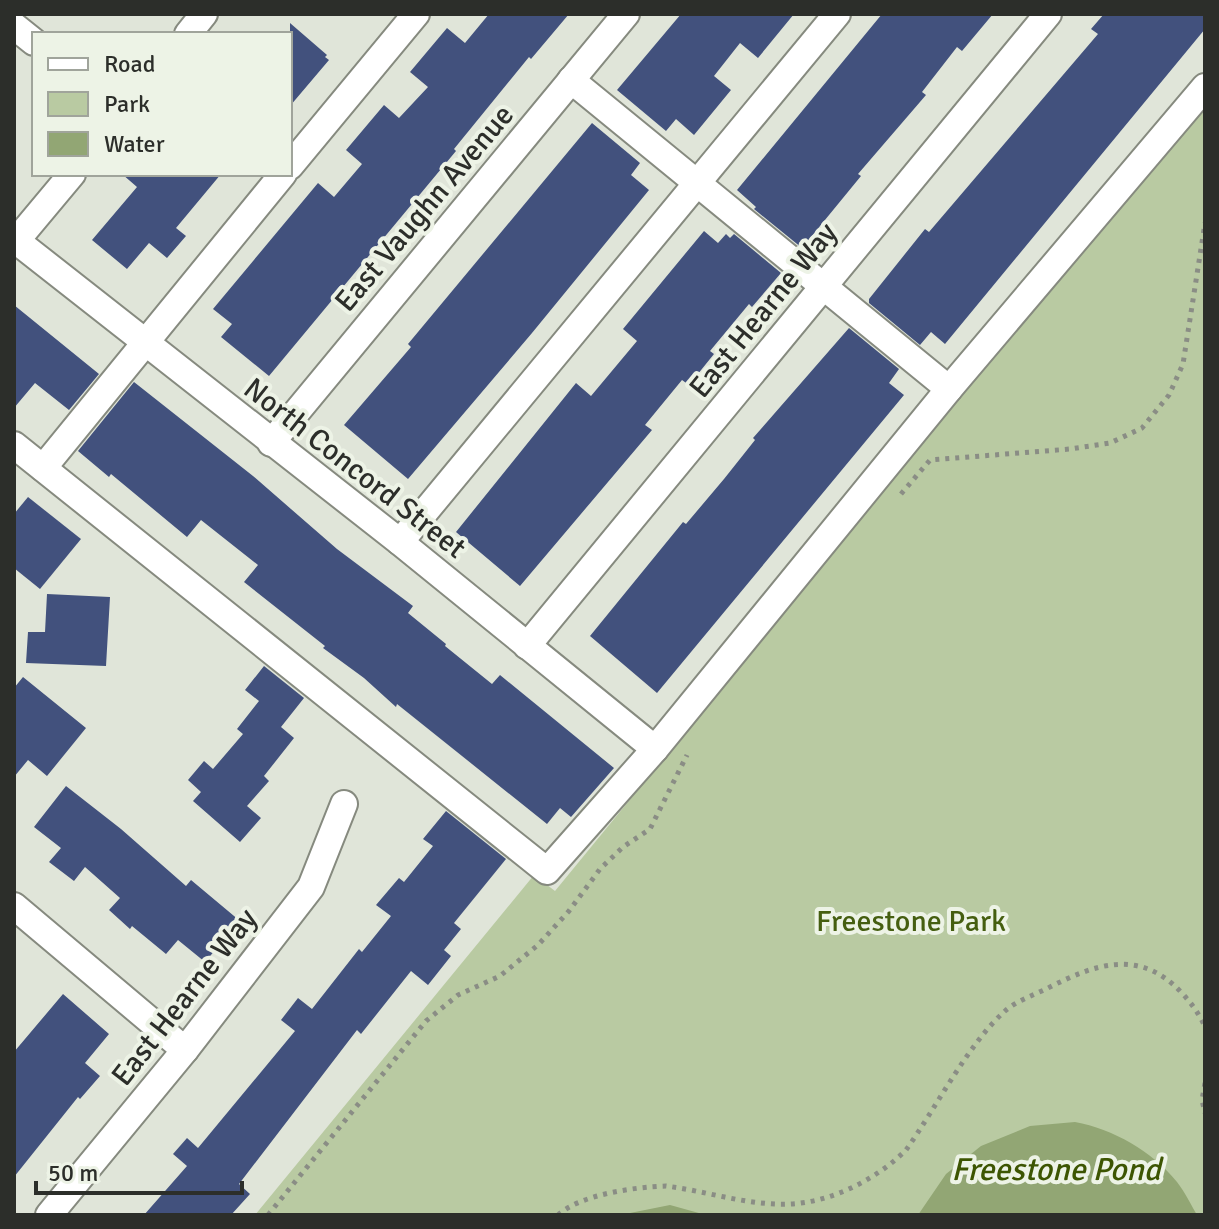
<svg xmlns="http://www.w3.org/2000/svg" width="1219" height="1229" font-family="Signika,sans-serif">
<rect width="100%" height="100%" fill="#e0e5d9"/>
<polygon fill="#b9caa2" points="1205,103 1205,1215 255,1215 534,875 555,891 1032,309"/>
<g fill="#92a674">
<path d="M1075 1122C1113 1129 1152 1151 1177 1182 1185 1192 1191 1205 1197 1215H918L946 1174 981 1146 1030 1126Z"/>
<polygon points="670,1205 706,1215 620,1215"/>
</g>
<g fill="#42517d">
<polygon points="489,14 569,14 531,59 529,57 454,149 456,151 269,376 221,337 232,324 213,309 318,183 334,197 362,164 346,150 384,105 399,118 428,87 410,72 447,28 465,43"/>
<polygon points="681,14 794,14 758,58 740,43 714,76 731,90 694,135 676,119 666,131 617,90"/>
<polygon points="882,14 993,14 962,51 957,47 922,92 926,95 858,174 861,176 802,248 754,209 756,207 737,190"/>
<polygon points="1104,14 1205,14 1205,29 945,344 931,332 920,345 869,303 869,299 925,229 929,232 1098,34 1091,29"/>
<polygon points="290,23 327,55 325,57 329,60 290,106"/>
<polygon points="592,123 640,163 631,175 649,190 532,333 408,479 344,425 411,347 408,344"/>
<polygon points="122,174 221,174 176,228 186,236 167,258 149,243 127,269 92,240 137,187"/>
<polygon points="704,231 718,243 726,234 730,238 734,234 781,273 752,307 749,304 710,351 714,354 689,385 682,380 645,425 652,430 520,586 456,532 576,383 591,396 637,341 623,329"/>
<polygon points="14,305 99,374 69,410 35,383 14,408"/>
<polygon points="849,328 899,369 889,383 904,395 657,693 590,636 683,522 686,524 724,479 755,440 753,438"/>
<polygon points="134,382 253,476 337,549 413,606 408,613 446,644 445,646 492,684 500,675 614,768 571,817 560,808 547,824 397,704 396,707 364,678 323,648 325,646 244,582 258,565 201,520 187,537 111,474 109,477 78,451"/>
<polygon points="28,497 81,539 40,589 14,568 14,514"/>
<polygon points="47,594 110,597 106,666 26,663 28,632 45,632"/>
<polygon points="264,666 304,698 281,727 294,738 264,776 269,781 247,806 261,818 240,842 193,801 201,792 188,780 204,761 213,769 243,734 237,729 259,701 245,690"/>
<polygon points="23,677 86,728 47,776 28,760 14,777 14,688"/>
<polygon points="66,786 121,829 186,886 191,880 240,921 205,962 178,940 166,954 132,926 130,929 109,910 120,898 85,867 74,881 49,862 61,848 34,827"/>
<polygon points="446,811 506,859 454,923 461,929 444,950 451,956 428,985 411,971 361,1034 357,1030 239,1184 250,1194 231,1215 144,1215 187,1166 173,1154 187,1138 198,1148 295,1031 281,1020 298,998 312,1009 359,949 362,952 391,916 376,905 399,878 404,882 433,846 423,839"/>
<polygon points="63,994 109,1034 85,1063 100,1076 80,1099 78,1097 14,1177 14,1052"/>
</g>
<g fill="none" stroke-linecap="round" stroke-linejoin="round">
<g stroke="#868a7f" stroke-width="30">
<g id="minor">
<polyline points="14,26 34,42"/>
<polyline points="188,34 204,14"/>
<polyline points="571,80 949,389"/>
<polyline points="290,166 416,14"/>
<polyline points="14,239 400,542 655,749"/>
<polyline points="16,241 72,174"/>
<polyline points="271,443 626,14"/>
<polyline points="14,445 547,871 655,749 949,389 1205,87"/>
<polyline points="43,468 283,174"/>
<polyline points="400,542 837,14"/>
<polyline points="527,646 1048,14"/>
<polyline points="14,906 185,1050"/>
<polyline points="49,1215 185,1050 311,887 344,804"/>
</g>
</g>
<g stroke="#8a8d85" stroke-width="5" stroke-dasharray="4 6" stroke-linecap="butt">
<polyline points="901,494 930,460 1070,449 1110,443 1142,428 1169,395 1183,364 1205,223"/>
<polyline points="1205,1083 1202,1100 1205,1113"/>
<polyline points="268,1215 426,1021 458,995 500,976 538,945 569,911 600,869 623,847 650,829 687,755"/>
<path d="M558 1215C581 1194 636 1187 666 1186 706 1191 749 1206 790 1204 832 1202 877 1179 906 1150 936 1108 968 1044 1005 1011 1016 1001 1034 995 1048 988 1095 964 1139 948 1181 992 1191 1003 1199 1013 1205 1027"/>
</g>
<use href="#minor" stroke="#fff" stroke-width="26"/>
</g>
<g text-anchor="middle" stroke-width="8" stroke-linejoin="round" paint-order="stroke">
<g font-size="30" fill="#2c2e2a" stroke="#edf3e6">
<text transform="translate(424 208) rotate(-50)" y="10">East Vaughn Avenue</text>
<text transform="translate(763 310) rotate(-51)" y="10">East Hearne Way</text>
<text transform="translate(355 468) rotate(38)" y="10">North Concord Street</text>
<text transform="translate(184 997) rotate(-52)" y="10">East Hearne Way</text>
</g>
<g font-size="30" fill="#455e10" stroke="#edf3e6">
<text x="911" y="931">Freestone Park</text>
</g>
<g font-size="32" font-style="italic" fill="#3d5502" stroke="#edf3e6">
<text x="1056" y="1180">Freestone Pond</text>
</g>
</g>
<rect width="1219" height="1229" fill="none" stroke="#2c2e2a" stroke-width="32"/>
<rect x="32" y="32" width="260" height="144" fill="#edf3e6" stroke="#a0a49b" stroke-width="2"/>
<rect x="48" y="58" width="40" height="12" fill="#ffffff" stroke="#a0a49b" stroke-width="2"/>
<text x="104" y="72" font-size="24" fill="#2c2e2a">Road</text>
<rect x="48" y="92" width="40" height="24" fill="#b9caa2" stroke="#a0a49b" stroke-width="2"/>
<text x="104" y="112" font-size="24" fill="#2c2e2a">Park</text>
<rect x="48" y="132" width="40" height="24" fill="#92a674" stroke="#a0a49b" stroke-width="2"/>
<text x="104" y="152" font-size="24" fill="#2c2e2a">Water</text>
<path d="M36 1181v12h206v-12" fill="none" stroke="#2c2e2a" stroke-width="4"/>
<text x="48" y="1181" font-size="24" fill="#2c2e2a" stroke="#edf3e6" stroke-width="6" paint-order="stroke">50 m</text>
</svg>
